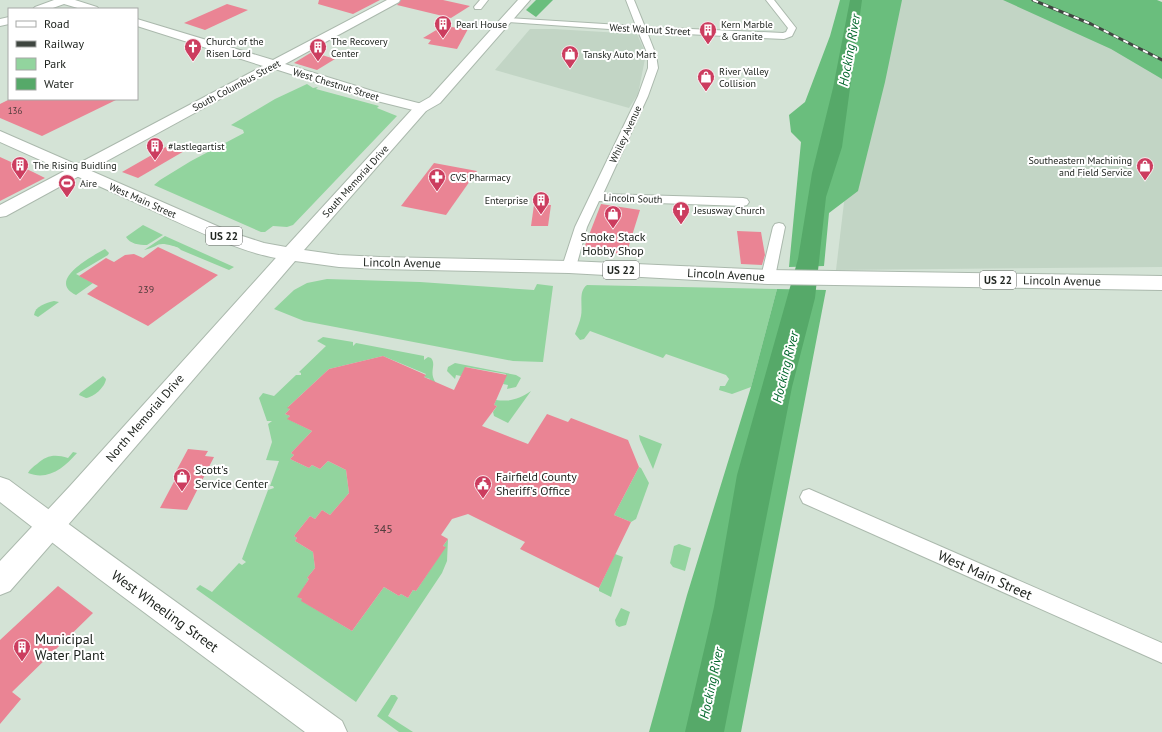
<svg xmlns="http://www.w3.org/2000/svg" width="1162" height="732" font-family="'PT Sans',sans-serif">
<rect width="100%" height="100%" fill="#d4e3d6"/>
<g fill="#c2d5c5">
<polygon points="868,0 1012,0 1162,71 1162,267 836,270"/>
<polygon points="530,29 554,29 637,34 646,54 638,94 629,108 495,70"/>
</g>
<g fill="#92d49e">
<polygon points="307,84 313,88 318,87 316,89 379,106 377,108 397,116 293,225 287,227 273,226 265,232 261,232 154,185 160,180 191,161 244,133 243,130 231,125 275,99"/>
<path d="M143 225 163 235 147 245C139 245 130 244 126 237Z"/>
<path d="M165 236 234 267 229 270 181 250C178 247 177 247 173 246 155 241 160 247 144 250Z"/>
<path d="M105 249 109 253 108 255 76 274 93 283 76 295C46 281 92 256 105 249Z"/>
<polygon points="327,279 420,282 534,290 537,284 553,286 543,362 513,361 304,321 274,309 294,290 307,283"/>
<path d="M587 285 777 289 751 387 732 394 719 390 720 386H725L729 379 726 375 666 354 663 358 590 331 584 339 580 340 575 334C577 328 580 322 581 316 583 306 578 291 587 285Z"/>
<path d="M54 301 59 302 38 317 34 315C35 306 46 303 54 301Z"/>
<path d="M323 337 353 342V346L356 343 424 356V360L428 357 431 358C437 365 428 372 436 383H427L430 379 424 377 426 374 383 356 329 369 288 407 290 409 285 414 290 416 288 419 312 431 291 453 294 455 290 459 309 468 312 465 320 469 328 461 346 470 349 493 330 515 322 510 315 519 310 516 294 536 297 538 295 541 313 552 315 568 307 578 309 579 298 597 302 599V601L352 631 384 587 399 596 401 594 408 598 413 590 416 591 445 547 443 546 448 539 447 561 442 573 356 702 196 589 200 585 212 592 239 563 242 565 246 562 242 559 268 490 274 488 273 486H270L279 461 266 460 272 442 268 424 272 421H267L259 398 263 393 274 396 296 375H301V373L299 372 326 346 317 341Z"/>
<polygon points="455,363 516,375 521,378 516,387 507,389 508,385 503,384 506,374 466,367 461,376 456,375 455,379 447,371 448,367"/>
<path d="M103 376 106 379C105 387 94 397 86 398L79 395 80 393Z"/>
<path d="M531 391 508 423 494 416 493 412 497 406 494 405 496 400C510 402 519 399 531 391Z"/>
<polygon points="639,435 662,444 653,469 640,440"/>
<path d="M73 452 77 453C64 468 48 481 28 473 30 469 33 467 37 464 47 455 55 454 68 458Z"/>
<polygon points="639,467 641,468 649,483 636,519 631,522 614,515"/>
<polygon points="679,544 691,548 685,571 673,567 670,563 674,546"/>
<polygon points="615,554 623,557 611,597 599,591 599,588"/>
<polygon points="621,608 630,612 626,625 619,627 616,625 615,620"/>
<polygon points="391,695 395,695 398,698 388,716 413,732 399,732 377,716"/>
</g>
<g fill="#6abe7d">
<polygon points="536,0 553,0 536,17 526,10"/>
<polygon points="840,0 902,0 885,82 858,191 829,213 824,266 789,267 801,142 791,132 789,115 805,102 830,36"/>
<polygon points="1003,0 1157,0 1162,2 1162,79 1111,49"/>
<polygon points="777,289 826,290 741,732 649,732 687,595 751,387"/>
</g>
<polygon fill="#56a969" points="850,0 862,0 842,147 826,197 815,298 792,387 724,732 685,732 714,607 737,475 798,259 812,173 833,88"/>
<g fill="#ea8494">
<polygon points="319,0 380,0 353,14 318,4"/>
<polygon points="401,0 443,0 470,6 451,18 397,5"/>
<polygon points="227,4 248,10 205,30 184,23"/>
<polygon points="443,26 468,29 457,49 428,44 431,40 423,38"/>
<polygon points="312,52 335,59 317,70 294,63"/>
<polygon points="10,99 118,99 42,136 0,118 0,104"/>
<polygon points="171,144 186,150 138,178 122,172"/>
<polygon points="0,157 33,172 45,178 0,201"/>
<polygon points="434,163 477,171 446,215 401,206"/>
<polygon points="601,204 640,210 626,255 584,248"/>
<polygon points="534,205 551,205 548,226 531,226"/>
<polygon points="737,231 761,232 765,255 762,265 741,264"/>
<polygon points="158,247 218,275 148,326 87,294 98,286 79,276 106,258 114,262 125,255 134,254 143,258"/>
<polygon points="383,356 426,375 424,377 454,390 465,367 507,375 494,405 497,406 482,426 528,444 547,414 568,422 571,418 628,440 639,467 614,515 631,522 599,588 520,549 525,542 468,514 452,519 441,535 448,539 443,546 446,547 416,591 413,590 408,598 401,594 399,596 384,587 352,631 301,601 302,599 297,597 309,579 307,578 315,568 313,552 295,541 297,538 294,536 310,516 315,519 322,510 330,515 349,493 346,470 328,461 320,469 312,465 309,468 290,459 294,455 291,453 312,431 287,419 290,416 285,414 290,409 287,408 329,369"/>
<polygon points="188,449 208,451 205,456 214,457 187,510 160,508 177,476 174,475"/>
<polygon points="58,586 93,613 12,692 21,699 0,724 0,640"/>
</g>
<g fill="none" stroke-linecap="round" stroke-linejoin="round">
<g stroke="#abb9ad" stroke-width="2">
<g id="street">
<polygon points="480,0 488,0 481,9 475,9 474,7"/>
<polygon points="626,0 634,0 645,27 783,33 786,32 788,28 766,0 774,0 796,28 792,36 784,39 647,32 656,55 658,68 648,96 603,194 743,198 747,199 749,202 747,205 743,206 599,201 587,227 576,267 574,270 569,271 564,270 562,267 575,227 638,96 648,68 648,55 638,31 507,22 503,20 507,18 636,26"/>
<polygon points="779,223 783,224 785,227 775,277 773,280 768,281 763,280 761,277 773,227 775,224"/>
<polygon points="809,489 1162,643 1162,663 803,503 800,497 803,491"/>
</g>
</g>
<g stroke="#abb9ad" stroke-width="2">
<g id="secondary">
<polygon points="54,0 75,0 97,7 99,9 81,9 64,4 50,9 33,9 35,7"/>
<polygon points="387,0 400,0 399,2 285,64 379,93 426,105 428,108 426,111 421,112 369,99 275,69 6,216 0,217 0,205 263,66 137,26 137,19 273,60"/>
<polygon points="9,17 9,24 0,26 0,19"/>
<path d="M0 477 9 480C119 562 231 641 342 721L347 732H305L98 578 0 502Z"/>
</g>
</g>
<g stroke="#abb9ad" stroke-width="2">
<polygon id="primary" points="290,248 339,255 380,257 569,261 768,270 1162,276 1162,290 768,284 569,273 380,269 339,267 295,261 88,502 10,591 0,595 0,561 70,486 283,250"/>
</g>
<g stroke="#abb9ad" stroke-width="2">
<path id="highway" d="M518 0H530L440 103 426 111 297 258C264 267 164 215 130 200 87 181 43 161 0 142V131L233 233 264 243 286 247 416 105 430 97Z"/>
</g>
<use href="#street" fill="#fff" fill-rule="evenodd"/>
<use href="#secondary" fill="#fff" fill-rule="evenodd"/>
<use href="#primary" fill="#fff" fill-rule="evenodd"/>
<use href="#highway" fill="#fff" fill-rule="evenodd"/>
<g stroke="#3f4640" stroke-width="3">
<polyline id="rail" points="1033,0 1091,24 1162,60"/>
</g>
<use href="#rail" stroke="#fff" stroke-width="2" stroke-dasharray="5.5" stroke-linecap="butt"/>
</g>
<defs>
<g id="building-pin" transform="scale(0.9)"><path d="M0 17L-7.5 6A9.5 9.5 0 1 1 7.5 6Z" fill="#cc3d5f" stroke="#fff"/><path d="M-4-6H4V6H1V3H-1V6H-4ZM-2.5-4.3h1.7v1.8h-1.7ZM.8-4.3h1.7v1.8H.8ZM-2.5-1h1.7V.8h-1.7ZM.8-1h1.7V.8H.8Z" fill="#fff"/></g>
<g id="church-pin" transform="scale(0.9)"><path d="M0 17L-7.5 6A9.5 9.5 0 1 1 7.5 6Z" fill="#cc3d5f" stroke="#fff"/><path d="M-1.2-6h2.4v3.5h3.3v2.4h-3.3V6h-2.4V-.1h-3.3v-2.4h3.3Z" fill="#fff"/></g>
<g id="shop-pin" transform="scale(0.9)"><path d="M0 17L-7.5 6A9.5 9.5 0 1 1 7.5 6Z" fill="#cc3d5f" stroke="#fff"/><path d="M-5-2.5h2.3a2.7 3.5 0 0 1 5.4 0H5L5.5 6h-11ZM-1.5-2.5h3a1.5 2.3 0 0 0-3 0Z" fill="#fff"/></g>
<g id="pharmacy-pin" transform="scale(0.9)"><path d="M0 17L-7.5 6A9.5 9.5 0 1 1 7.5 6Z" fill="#cc3d5f" stroke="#fff"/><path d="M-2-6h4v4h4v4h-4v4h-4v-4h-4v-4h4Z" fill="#fff"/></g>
<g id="stadium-pin" transform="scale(0.9)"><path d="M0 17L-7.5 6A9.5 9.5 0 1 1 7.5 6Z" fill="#cc3d5f" stroke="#fff"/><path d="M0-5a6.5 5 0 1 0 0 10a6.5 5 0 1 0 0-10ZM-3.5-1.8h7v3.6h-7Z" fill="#fff"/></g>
<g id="civic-pin" transform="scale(0.9)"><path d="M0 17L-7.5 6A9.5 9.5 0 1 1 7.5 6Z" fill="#cc3d5f" stroke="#fff"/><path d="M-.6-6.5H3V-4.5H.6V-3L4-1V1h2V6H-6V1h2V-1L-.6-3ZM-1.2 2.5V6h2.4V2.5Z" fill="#fff"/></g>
</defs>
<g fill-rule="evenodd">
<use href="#building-pin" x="443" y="24"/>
<use href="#building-pin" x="708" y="30"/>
<use href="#church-pin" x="193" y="47"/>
<use href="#building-pin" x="318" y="47"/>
<use href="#shop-pin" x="570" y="54"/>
<use href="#shop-pin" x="706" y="77"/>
<use href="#building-pin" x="155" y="146"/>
<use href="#building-pin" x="20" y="165"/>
<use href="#shop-pin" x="1145" y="166"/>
<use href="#pharmacy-pin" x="437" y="177"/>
<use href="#stadium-pin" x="67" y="183"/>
<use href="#building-pin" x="541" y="200"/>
<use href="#church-pin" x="681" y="210"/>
<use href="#shop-pin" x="613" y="214"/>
<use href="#shop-pin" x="182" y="477"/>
<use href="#civic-pin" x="483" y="484"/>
<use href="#building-pin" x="22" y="647"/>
</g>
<g text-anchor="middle" stroke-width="4" stroke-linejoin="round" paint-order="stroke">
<g font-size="9" fill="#523d3d">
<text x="15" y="114">136</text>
</g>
<g font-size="10" fill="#202520" stroke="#fff" text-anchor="start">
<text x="456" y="28">Pearl House</text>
<text x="721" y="28">Kern Marble<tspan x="721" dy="12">&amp; Granite</tspan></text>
<text x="206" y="45">Church of the<tspan x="206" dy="12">Risen Lord</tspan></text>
<text x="331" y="45">The Recovery<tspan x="331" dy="12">Center</tspan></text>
<text x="583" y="58">Tansky Auto Mart</text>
<text x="719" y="75">River Valley<tspan x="719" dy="12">Collision</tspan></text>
<text x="168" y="150">#lastlegartist</text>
<text x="1132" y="164" text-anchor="end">Southeastern Machining<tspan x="1132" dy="12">and Field Service</tspan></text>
<text x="33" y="169">The Rising Buidling</text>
<text x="450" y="181">CVS Pharmacy</text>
<text x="80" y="187">Aire</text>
<text x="528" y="204" text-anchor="end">Enterprise</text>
<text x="694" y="214">Jesusway Church</text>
</g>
<g font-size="10" fill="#202520" stroke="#fff">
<text transform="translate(650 29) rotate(3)" y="4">West Walnut Street</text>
<text transform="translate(336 84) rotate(17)" y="4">West Chestnut Street</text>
<text transform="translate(236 85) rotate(-28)" y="4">South Columbus Street</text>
<text transform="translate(625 134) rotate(-65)" y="4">Whiley Avenue</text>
<text transform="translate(355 181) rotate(-48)" y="4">South Memorial Drive</text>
<text transform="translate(633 198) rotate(2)" y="4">Lincoln South</text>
<text transform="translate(143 200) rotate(24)" y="4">West Main Street</text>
</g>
<g font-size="10" fill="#523d3d">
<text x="146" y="293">239</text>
</g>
<g fill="#fff" stroke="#636663" stroke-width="1">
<rect x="206" y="227" width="36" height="18" rx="3"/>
<rect x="603" y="261" width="36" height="18" rx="3"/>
<rect x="980" y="271" width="36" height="18" rx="3"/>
</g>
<g font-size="11" font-weight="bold" fill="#202520">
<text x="224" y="240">US 22</text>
<text x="621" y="274">US 22</text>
<text x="998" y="284">US 22</text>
</g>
<g font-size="12" fill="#202520" stroke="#fff" text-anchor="start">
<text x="613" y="241" text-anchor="middle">Smoke Stack<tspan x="613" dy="14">Hobby Shop</tspan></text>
<text x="195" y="474">Scott's<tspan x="195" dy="14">Service Center</tspan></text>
<text x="496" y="481">Fairfield County<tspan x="496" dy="14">Sheriff's Office</tspan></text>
</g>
<g font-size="12" fill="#202520" stroke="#fff">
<text transform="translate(402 263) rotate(1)" y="4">Lincoln Avenue</text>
<text transform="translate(726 275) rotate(3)" y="4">Lincoln Avenue</text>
<text transform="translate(1062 281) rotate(1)" y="4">Lincoln Avenue</text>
<text transform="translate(145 418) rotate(-49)" y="4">North Memorial Drive</text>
</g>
<g font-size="12" fill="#523d3d">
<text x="383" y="533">345</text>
</g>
<g font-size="13" font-style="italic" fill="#03672c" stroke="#fff">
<text transform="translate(849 50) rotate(-80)" y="5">Hocking River</text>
<text transform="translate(785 367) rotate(-76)" y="5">Hocking River</text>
<text transform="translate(711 683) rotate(-78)" y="5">Hocking River</text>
</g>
<g font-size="14" fill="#202520" stroke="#fff">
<text transform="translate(985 575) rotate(24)" y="5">West Main Street</text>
<text transform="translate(165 611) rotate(36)" y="5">West Wheeling Street</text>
</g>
<g font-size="14" fill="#202520" stroke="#fff" text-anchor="start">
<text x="35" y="644">Municipal<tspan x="35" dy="16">Water Plant</tspan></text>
</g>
</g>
<rect x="8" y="8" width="130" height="92" fill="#ffffff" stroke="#a6a8a6"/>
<rect x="16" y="21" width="20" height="6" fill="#ffffff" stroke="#a6a8a6"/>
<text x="44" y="28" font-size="12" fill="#202520">Road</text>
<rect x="16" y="41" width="20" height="6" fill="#3f4640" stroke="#a6a8a6"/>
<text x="44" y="48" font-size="12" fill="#202520">Railway</text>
<rect x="16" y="58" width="20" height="12" fill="#92d49e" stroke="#a6a8a6"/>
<text x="44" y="68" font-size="12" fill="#202520">Park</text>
<rect x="16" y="78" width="20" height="12" fill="#56a969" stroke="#a6a8a6"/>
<text x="44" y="88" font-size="12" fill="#202520">Water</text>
</svg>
